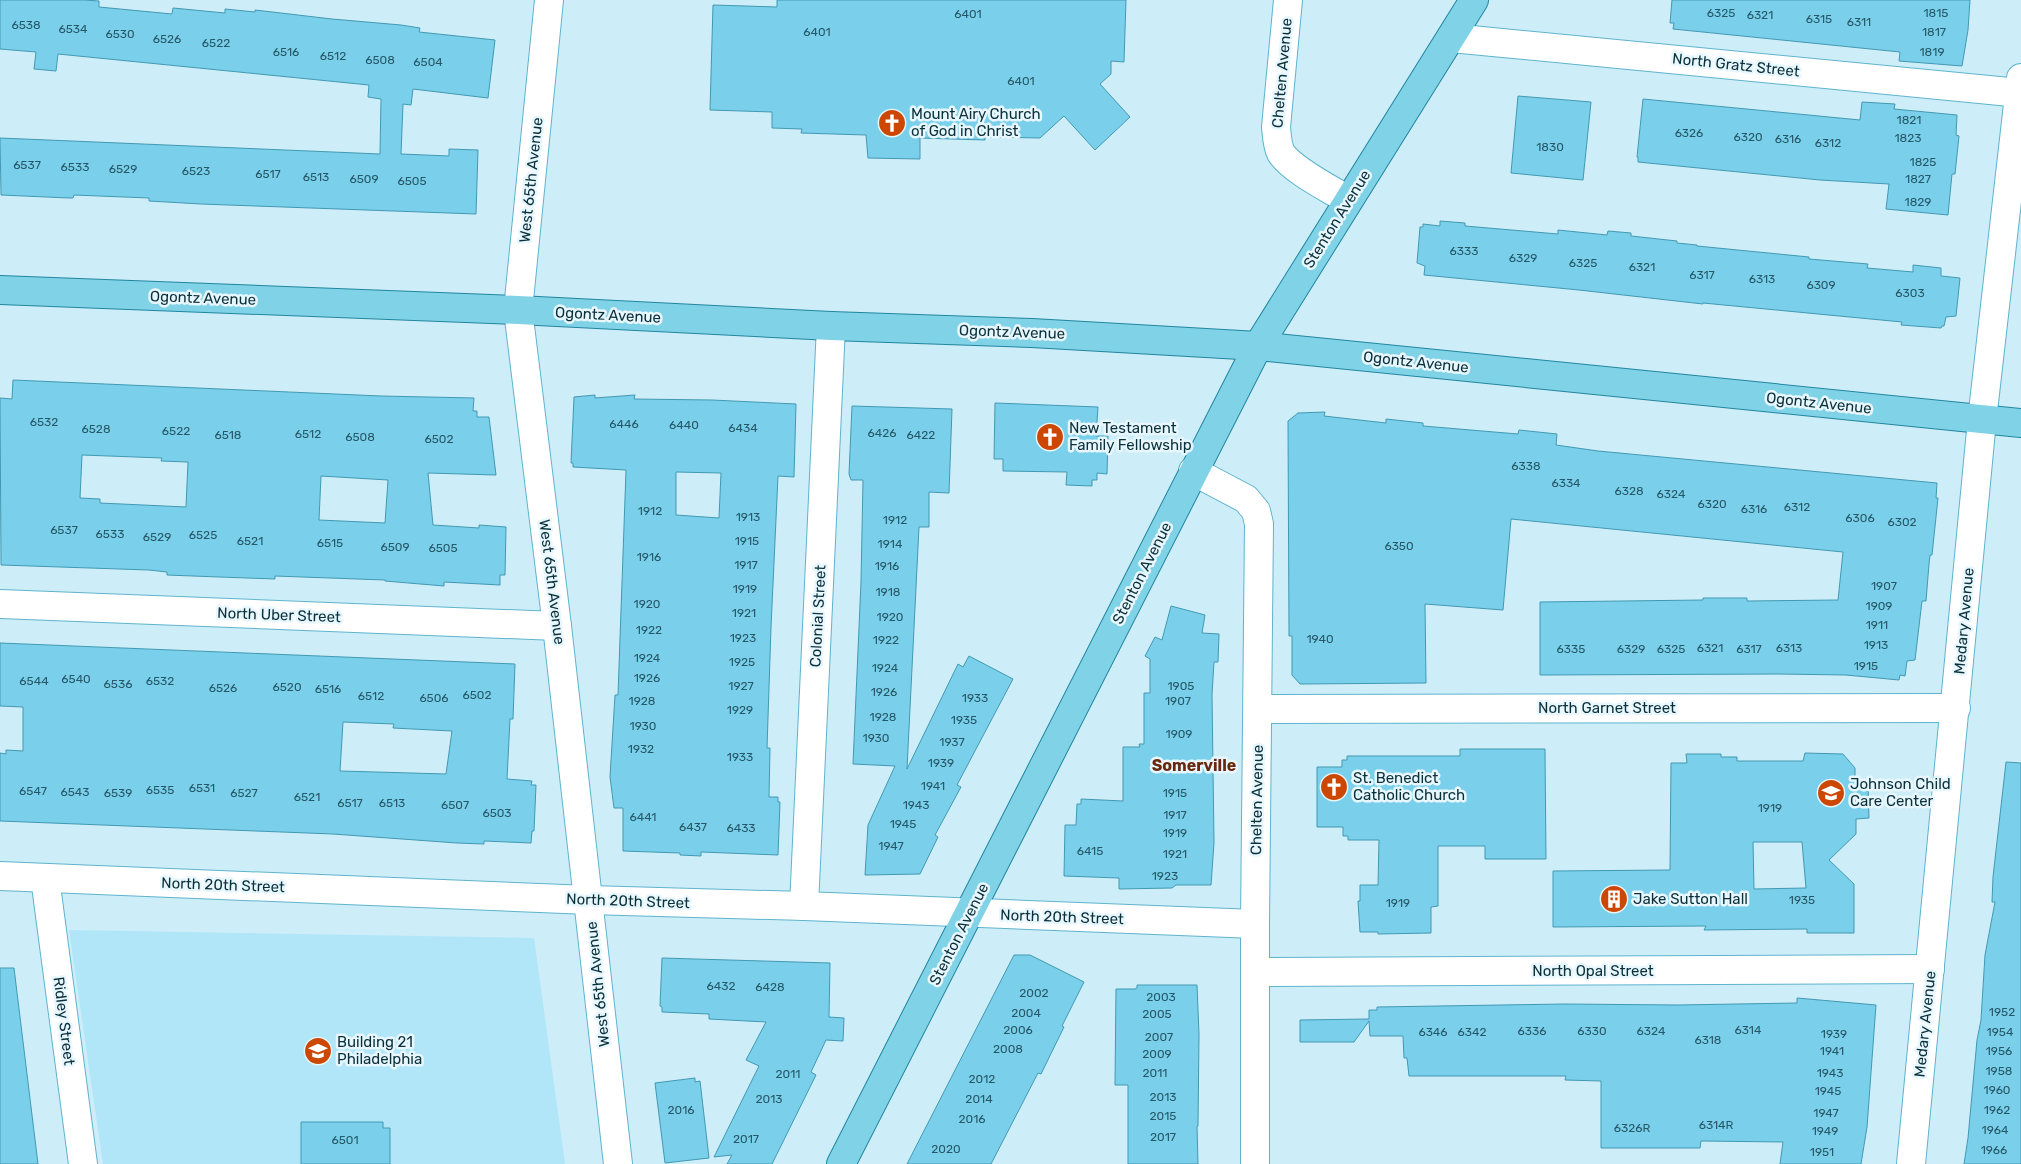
<svg xmlns="http://www.w3.org/2000/svg" width="2021" height="1164" font-family="Rubik,sans-serif">
<rect width="100%" height="100%" fill="#cdedf8"/>
<polygon fill="#b0e6f8" points="69,930 534,938 565,1164 103,1164"/>
<g fill="#7ad0eb" stroke="#4299b2" fill-rule="evenodd">
<polygon points="0,0 85,0 99,1 99,7 172,14 173,8 225,13 225,9 255,12 255,10 332,19 401,25 420,28 419,32 495,40 488,98 413,89 411,105 403,104 401,154 449,156 449,149 478,150 476,214 201,204 149,201 149,198 74,195 73,198 69,198 1,195 0,138 380,154 381,99 368,97 369,85 58,54 56,71 34,69 36,52 0,49"/>
<polygon points="777,0 1126,0 1124,62 1111,61 1111,74 1100,84 1130,117 1095,150 1064,116 1040,138 985,137 985,140 920,138 920,159 868,158 866,135 801,133 802,129 772,128 772,112 710,110 713,5 777,7"/>
<polygon points="1672,0 1970,0 1968,30 1962,66 1899,61 1900,52 1673,29 1674,23 1670,23"/>
<polygon points="1518,96 1591,102 1583,180 1511,173"/>
<polygon points="1643,99 1860,120 1862,102 1895,104 1894,109 1957,115 1956,135 1959,136 1955,174 1952,174 1948,215 1886,209 1889,184 1820,180 1638,162 1638,157 1637,157"/>
<polygon points="1440,221 1465,223 1465,226 1558,234 1558,230 1607,235 1608,231 1631,233 1631,236 1677,241 1677,243 1697,245 1697,246 1809,257 1809,259 1868,264 1867,268 1913,272 1913,265 1941,268 1941,276 1960,278 1956,316 1946,317 1944,326 1942,326 1941,328 1901,325 1902,322 1703,303 1703,304 1579,290 1424,275 1425,266 1417,263 1420,227 1423,227 1423,224 1440,226"/>
<path d="M13 380 381 396 474 398 473 411H477V417H489L496 475 428 473 433 525 479 528V525L506 527 505 575H500V585L444 582V586L385 581V580L275 576V579L219 577 167 575V572L149 570 1 565 0 398 12 399ZM82 455 162 458 161 461 188 462 186 507 100 503V499L80 498ZM321 476 388 480 385 523 319 520Z"/>
<path d="M595 395V398L635 395 634 399 712 400 796 404 794 477 778 476 771 627 767 748H770L769 797H778V802H780L778 855 701 852V856L680 855V853L623 851V808H614L610 777 615 695H618L626 470 573 467V463H571L574 397ZM676 472 721 473 719 518 676 515Z"/>
<polygon points="995,403 1098,407 1096,436 1108,436 1107,474 1097,473 1097,480 1092,480 1092,486 1066,485 1067,472 1003,471 1003,459 994,459"/>
<polygon points="852,406 952,409 949,493 929,492 929,527 919,527 907,769 958,664 963,667 969,656 1013,679 957,785 961,787 935,835 938,837 920,874 865,875 868,825 895,766 853,764 861,582 863,480 851,480 849,474"/>
<polygon points="1325,412 1324,416 1386,423 1386,419 1423,423 1423,426 1518,434 1519,430 1557,434 1556,445 1598,451 1937,483 1936,498 1938,498 1932,555 1930,555 1929,564 1926,601 1922,601 1915,660 1907,661 1905,676 1900,675 1899,680 1846,675 1779,674 1540,675 1540,602 1703,600 1703,598 1747,598 1747,601 1838,600 1843,552 1511,519 1503,610 1425,604 1426,683 1300,684 1292,675 1292,636 1289,636 1288,421 1298,413"/>
<polygon points="1171,606 1205,615 1202,633 1219,634 1218,662 1214,662 1212,694 1214,843 1211,885 1176,885 1172,888 1119,889 1119,878 1064,876 1065,825 1076,825 1077,804 1081,804 1081,799 1123,801 1123,747 1140,747 1139,744 1144,744 1144,693 1150,693 1150,659 1145,656 1155,637 1162,640"/>
<path d="M0 643 515 664 513 719H510L507 779 532 781 531 785H536L534 831H532L531 843 484 841V844L457 843 333 834 0 821V753L6 754V750L23 751V707L0 706ZM343 722 394 724 393 728 452 731 446 774 340 771Z"/>
<polygon points="1460,749 1545,749 1546,859 1485,859 1485,846 1438,846 1438,906 1431,907 1431,933 1378,934 1378,932 1360,932 1358,901 1360,901 1360,885 1378,885 1379,840 1348,840 1348,836 1343,836 1343,827 1317,827 1317,767 1342,767 1342,760 1347,760 1347,756 1460,756"/>
<path d="M1805 753 1843 754 1855 768V783H1868L1869 818 1856 819V834L1829 860 1854 884V933H1807V929L1704 930 1706 926 1553 927V871L1670 870 1671 763H1687L1686 754H1721V757H1737V761H1803ZM1753 842H1802L1806 888 1754 889Z"/>
<polygon points="2006,762 2021,763 2021,1164 1964,1164 1968,1138 1977,1040 1981,1020 1985,955 1995,902 1992,902 1993,877"/>
<polygon points="1014,955 1030,955 1084,982 1062,1026 1064,1027 1041,1074 1038,1073 991,1164 907,1164"/>
<polygon points="662,958 830,963 829,1017 844,1018 843,1041 826,1040 811,1072 816,1075 772,1164 727,1164 732,1155 714,1157 759,1066 746,1060 766,1022 709,1019 709,1014 662,1012 662,1007 660,1006"/>
<polygon points="0,968 14,968 38,1164 0,1164"/>
<polygon points="1137,985 1197,985 1199,1034 1198,1126 1197,1126 1198,1164 1128,1164 1128,1085 1115,1085 1116,989 1135,989 1137,988"/>
<polygon points="1797,998 1876,1005 1867,1127 1861,1164 1780,1164 1783,1142 1701,1141 1700,1148 1601,1148 1601,1081 1565,1080 1566,1076 1409,1076 1407,1058 1404,1058 1403,1036 1370,1036 1369,1021 1354,1042 1300,1042 1300,1020 1369,1019 1369,1010 1377,1010 1377,1007 1565,1004 1678,1005 1797,1003"/>
<polygon points="695,1078 695,1082 700,1081 709,1158 665,1163 655,1083"/>
<polygon points="301,1122 383,1122 383,1128 390,1128 390,1164 301,1164"/>
</g>
<g fill="none" stroke-linecap="round" stroke-linejoin="round">
<g stroke="#5eb4ce" stroke-width="30">
<g id="street">
<polyline points="549,0 518,310 557,626 618,1164"/>
<path d="M1288 0 1276 127C1277 136 1277 145 1281 153 1292 170 1330 189 1348 200"/>
<polyline points="1451,38 2021,93"/>
<polyline points="1193,471 1246,499 1256,511 1259,524 1255,924 1255,1164"/>
<polyline points="0,604 557,626"/>
<polyline points="1258,709 1956,708"/>
<polyline points="0,876 589,900 804,906 1255,924"/>
<polyline points="45,878 83,1164"/>
<polyline points="804,906 831,326"/>
<polyline points="1256,972 1930,969"/>
<polyline points="1911,1164 1982,420 2021,78"/>
</g>
</g>
<g stroke="#2086a0" stroke-width="30">
<g id="primary">
<polyline points="0,290 518,310 831,326 1032,333 1258,346 2021,423"/>
<polyline points="841,1164 1258,346 1474,0"/>
</g>
</g>
<use href="#street" stroke="#fff" stroke-width="28"/>
<use href="#primary" stroke="#80d2e7" stroke-width="28"/>
</g>
<defs>
<g id="church-disc" transform="scale(1.4375)"><circle r="9.5" fill="#cc4701" stroke="#e8f7fd"/><path d="M-1.2-6h2.4v3.5h3.3v2.4h-3.3V6h-2.4V-.1h-3.3v-2.4h3.3Z" fill="#fff"/></g>
<g id="school-disc" transform="scale(1.4375)"><circle r="9.5" fill="#cc4701" stroke="#e8f7fd"/><path d="M0-5L7-2L0 1L-7-2ZM-4 1L0 2.5L4 1V4Q0 6-4 4Z" fill="#fff"/></g>
<g id="building-disc" transform="scale(1.4375)"><circle r="9.5" fill="#cc4701" stroke="#e8f7fd"/><path d="M-4-6H4V6H1V3H-1V6H-4ZM-2.5-4.3h1.7v1.8h-1.7ZM.8-4.3h1.7v1.8H.8ZM-2.5-1h1.7V.8h-1.7ZM.8-1h1.7V.8H.8Z" fill="#fff"/></g>
</defs>
<g fill-rule="evenodd">
<use href="#church-disc" x="892" y="123"/>
<use href="#church-disc" x="1050" y="437"/>
<use href="#church-disc" x="1334" y="787"/>
<use href="#school-disc" x="1831" y="793"/>
<use href="#building-disc" x="1614" y="899"/>
<use href="#school-disc" x="318" y="1051"/>
</g>
<g text-anchor="middle" stroke-width="5" stroke-linejoin="round" paint-order="stroke">
<g font-size="12" fill="#265867">
<text x="1721" y="17">6325</text>
<text x="1936" y="17">1815</text>
<text x="968" y="18">6401</text>
<text x="1760" y="19">6321</text>
<text x="1819" y="23">6315</text>
<text x="1859" y="26">6311</text>
<text x="26" y="29">6538</text>
<text x="73" y="33">6534</text>
<text x="817" y="36">6401</text>
<text x="1934" y="36">1817</text>
<text x="120" y="38">6530</text>
<text x="167" y="43">6526</text>
<text x="216" y="47">6522</text>
<text x="286" y="56">6516</text>
<text x="1932" y="56">1819</text>
<text x="333" y="60">6512</text>
<text x="380" y="64">6508</text>
<text x="428" y="66">6504</text>
<text x="1021" y="85">6401</text>
<text x="1909" y="124">1821</text>
<text x="1689" y="137">6326</text>
<text x="1748" y="141">6320</text>
<text x="1908" y="142">1823</text>
<text x="1788" y="143">6316</text>
<text x="1828" y="147">6312</text>
<text x="1550" y="151">1830</text>
<text x="1923" y="166">1825</text>
<text x="27" y="169">6537</text>
<text x="75" y="171">6533</text>
<text x="123" y="173">6529</text>
<text x="196" y="175">6523</text>
<text x="268" y="178">6517</text>
<text x="316" y="181">6513</text>
<text x="364" y="183">6509</text>
<text x="1918" y="183">1827</text>
<text x="412" y="185">6505</text>
<text x="1918" y="206">1829</text>
<text x="1464" y="255">6333</text>
<text x="1523" y="262">6329</text>
<text x="1583" y="267">6325</text>
<text x="1642" y="271">6321</text>
<text x="1702" y="279">6317</text>
<text x="1762" y="283">6313</text>
<text x="1821" y="289">6309</text>
<text x="1910" y="297">6303</text>
<text x="44" y="426">6532</text>
<text x="624" y="428">6446</text>
<text x="684" y="429">6440</text>
<text x="743" y="432">6434</text>
<text x="96" y="433">6528</text>
<text x="176" y="435">6522</text>
<text x="882" y="437">6426</text>
<text x="308" y="438">6512</text>
<text x="228" y="439">6518</text>
<text x="921" y="439">6422</text>
<text x="360" y="441">6508</text>
<text x="439" y="443">6502</text>
<text x="1526" y="470">6338</text>
<text x="1566" y="487">6334</text>
<text x="1629" y="495">6328</text>
<text x="1671" y="498">6324</text>
<text x="1712" y="508">6320</text>
<text x="1797" y="511">6312</text>
<text x="1754" y="513">6316</text>
<text x="650" y="515">1912</text>
<text x="748" y="521">1913</text>
<text x="1860" y="522">6306</text>
<text x="895" y="524">1912</text>
<text x="1902" y="526">6302</text>
<text x="64" y="534">6537</text>
<text x="110" y="538">6533</text>
<text x="203" y="539">6525</text>
<text x="157" y="541">6529</text>
<text x="250" y="545">6521</text>
<text x="747" y="545">1915</text>
<text x="330" y="547">6515</text>
<text x="890" y="548">1914</text>
<text x="1399" y="550">6350</text>
<text x="395" y="551">6509</text>
<text x="443" y="552">6505</text>
<text x="649" y="561">1916</text>
<text x="746" y="569">1917</text>
<text x="887" y="570">1916</text>
<text x="1884" y="590">1907</text>
<text x="745" y="593">1919</text>
<text x="888" y="596">1918</text>
<text x="647" y="608">1920</text>
<text x="1879" y="610">1909</text>
<text x="744" y="617">1921</text>
<text x="890" y="621">1920</text>
<text x="1877" y="629">1911</text>
<text x="649" y="634">1922</text>
<text x="743" y="642">1923</text>
<text x="1320" y="643">1940</text>
<text x="886" y="644">1922</text>
<text x="1876" y="649">1913</text>
<text x="1710" y="652">6321</text>
<text x="1789" y="652">6313</text>
<text x="1571" y="653">6335</text>
<text x="1631" y="653">6329</text>
<text x="1671" y="653">6325</text>
<text x="1749" y="653">6317</text>
<text x="647" y="662">1924</text>
<text x="742" y="666">1925</text>
<text x="1866" y="670">1915</text>
<text x="885" y="672">1924</text>
<text x="647" y="682">1926</text>
<text x="76" y="683">6540</text>
<text x="34" y="685">6544</text>
<text x="160" y="685">6532</text>
<text x="118" y="688">6536</text>
<text x="741" y="690">1927</text>
<text x="1181" y="690">1905</text>
<text x="287" y="691">6520</text>
<text x="223" y="692">6526</text>
<text x="328" y="693">6516</text>
<text x="884" y="696">1926</text>
<text x="477" y="699">6502</text>
<text x="371" y="700">6512</text>
<text x="434" y="702">6506</text>
<text x="975" y="702">1933</text>
<text x="642" y="705">1928</text>
<text x="1178" y="705">1907</text>
<text x="740" y="714">1929</text>
<text x="883" y="721">1928</text>
<text x="964" y="724">1935</text>
<text x="643" y="730">1930</text>
<text x="1179" y="738">1909</text>
<text x="876" y="742">1930</text>
<text x="952" y="746">1937</text>
<text x="641" y="753">1932</text>
<text x="740" y="761">1933</text>
<text x="941" y="767">1939</text>
<text x="933" y="790">1941</text>
<text x="202" y="792">6531</text>
<text x="160" y="794">6535</text>
<text x="33" y="795">6547</text>
<text x="75" y="796">6543</text>
<text x="118" y="797">6539</text>
<text x="244" y="797">6527</text>
<text x="1175" y="797">1915</text>
<text x="307" y="801">6521</text>
<text x="350" y="807">6517</text>
<text x="392" y="807">6513</text>
<text x="455" y="809">6507</text>
<text x="916" y="809">1943</text>
<text x="1770" y="812">1919</text>
<text x="497" y="817">6503</text>
<text x="1175" y="819">1917</text>
<text x="643" y="821">6441</text>
<text x="903" y="828">1945</text>
<text x="693" y="831">6437</text>
<text x="741" y="832">6433</text>
<text x="1175" y="837">1919</text>
<text x="891" y="850">1947</text>
<text x="1090" y="855">6415</text>
<text x="1175" y="858">1921</text>
<text x="1165" y="880">1923</text>
<text x="1802" y="904">1935</text>
<text x="1398" y="907">1919</text>
<text x="721" y="990">6432</text>
<text x="770" y="991">6428</text>
<text x="1034" y="997">2002</text>
<text x="1161" y="1001">2003</text>
<text x="2002" y="1016">1952</text>
<text x="1026" y="1017">2004</text>
<text x="1157" y="1018">2005</text>
<text x="1018" y="1034">2006</text>
<text x="1748" y="1034">6314</text>
<text x="1532" y="1035">6336</text>
<text x="1592" y="1035">6330</text>
<text x="1651" y="1035">6324</text>
<text x="1433" y="1036">6346</text>
<text x="1472" y="1036">6342</text>
<text x="2000" y="1036">1954</text>
<text x="1834" y="1038">1939</text>
<text x="1159" y="1041">2007</text>
<text x="1708" y="1044">6318</text>
<text x="1008" y="1053">2008</text>
<text x="1832" y="1055">1941</text>
<text x="1999" y="1055">1956</text>
<text x="1157" y="1058">2009</text>
<text x="1999" y="1075">1958</text>
<text x="1155" y="1077">2011</text>
<text x="1830" y="1077">1943</text>
<text x="788" y="1078">2011</text>
<text x="982" y="1083">2012</text>
<text x="1997" y="1094">1960</text>
<text x="1828" y="1095">1945</text>
<text x="1163" y="1101">2013</text>
<text x="769" y="1103">2013</text>
<text x="979" y="1103">2014</text>
<text x="681" y="1114">2016</text>
<text x="1997" y="1114">1962</text>
<text x="1826" y="1117">1947</text>
<text x="1163" y="1120">2015</text>
<text x="972" y="1123">2016</text>
<text x="1716" y="1129">6314R</text>
<text x="1632" y="1132">6326R</text>
<text x="1995" y="1134">1964</text>
<text x="1825" y="1135">1949</text>
<text x="1163" y="1141">2017</text>
<text x="746" y="1143">2017</text>
<text x="345" y="1144">6501</text>
<text x="946" y="1153">2020</text>
<text x="1994" y="1154">1966</text>
<text x="1822" y="1156">1951</text>
</g>
<g font-size="15" fill="#0a303b" stroke="#e8f7fd">
<text transform="translate(1736 65) rotate(6)" y="5">North Gratz Street</text>
<text transform="translate(1282 73) rotate(-85)" y="5">Chelten Avenue</text>
<text transform="translate(531 180) rotate(-84)" y="5">West 65th Avenue</text>
<text transform="translate(1337 219) rotate(-58)" y="5">Stenton Avenue</text>
<text transform="translate(203 298) rotate(2)" y="5">Ogontz Avenue</text>
<text transform="translate(608 315) rotate(3)" y="5">Ogontz Avenue</text>
<text transform="translate(1012 332) rotate(2)" y="5">Ogontz Avenue</text>
<text transform="translate(1416 362) rotate(6)" y="5">Ogontz Avenue</text>
<text transform="translate(1819 403) rotate(6)" y="5">Ogontz Avenue</text>
<text transform="translate(1142 573) rotate(-63)" y="5">Stenton Avenue</text>
<text transform="translate(552 582) rotate(83)" y="5">West 65th Avenue</text>
<text transform="translate(279 615) rotate(2)" y="5">North Uber Street</text>
<text transform="translate(818 616) rotate(-87)" y="5">Colonial Street</text>
<text transform="translate(1964 621) rotate(-85)" y="5">Medary Avenue</text>
<text x="1607" y="713">North Garnet Street</text>
<text transform="translate(1257 800) rotate(-89)" y="5">Chelten Avenue</text>
<text transform="translate(223 885) rotate(2)" y="5">North 20th Street</text>
<text transform="translate(628 901) rotate(2)" y="5">North 20th Street</text>
<text transform="translate(1062 917) rotate(2)" y="5">North 20th Street</text>
<text transform="translate(959 934) rotate(-63)" y="5">Stenton Avenue</text>
<text x="1593" y="976">North Opal Street</text>
<text transform="translate(598 984) rotate(-96)" y="5">West 65th Avenue</text>
<text transform="translate(64 1021) rotate(83)" y="5">Ridley Street</text>
<text transform="translate(1925 1024) rotate(-84)" y="5">Medary Avenue</text>
</g>
<g font-size="15" fill="#0a303b" stroke="#e8f7fd" text-anchor="start">
<text x="911" y="119">Mount Airy Church<tspan x="911" dy="17">of God in Christ</tspan></text>
<text x="1069" y="433">New Testament<tspan x="1069" dy="17">Family Fellowship</tspan></text>
<text x="1353" y="783">St. Benedict<tspan x="1353" dy="17">Catholic Church</tspan></text>
<text x="1850" y="789">Johnson Child<tspan x="1850" dy="17">Care Center</tspan></text>
<text x="1633" y="904">Jake Sutton Hall</text>
<text x="337" y="1047">Building 21<tspan x="337" dy="17">Philadelphia</tspan></text>
</g>
<g font-size="16" font-weight="bold" fill="#69280e" stroke="#e8f7fd">
<text x="1194" y="771">Somerville</text>
</g>
</g>
</svg>
